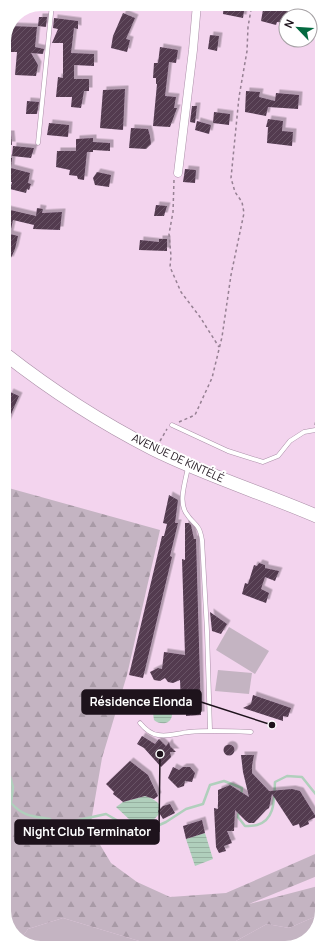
<svg xmlns="http://www.w3.org/2000/svg" width="326" height="952" font-family="Manrope,sans-serif">
<defs>
<pattern id="forest-firs" width="22" height="20" patternUnits="userSpaceOnUse"><rect width="22" height="20" fill="#c4b4c2"/><path d="M5 1l3.5 6h-7zM16 11l3.5 6h-7z" fill="#a89aa6"/></pattern>
<pattern id="water-rules" width="6" height="5" patternUnits="userSpaceOnUse"><rect width="6" height="5" fill="#b0cfbc"/><path d="M0 2.5h6" fill="none" stroke="#97b1a1"/></pattern>
<pattern id="building-hatch" width="6" height="6" patternUnits="userSpaceOnUse"><rect width="6" height="6" fill="#523a50"/><path d="M-1 1l2-2M0 6l6-6M5 7l2-2" fill="none" stroke="#675365"/></pattern>
<filter id="shadow"><feDropShadow dx="3.5" dy="-3.5" stdDeviation="0" flood-color="#0004"/></filter>
</defs>
<rect width="100%" height="100%" fill="#f3d4ee"/>
<g fill="#c4b4c2">
<polygon points="229,627 269,651 255,674 216,650"/>
<polygon points="218,670 252,673 249,694 215,691"/>
<polygon points="321,914 314,933 294,947 225,947 267,924 289,928"/>
<polygon points="63,918 159,947 39,948 18,940 13,932 23,936 28,929"/>
</g>
<polygon fill="url(#forest-firs)" points="5,487 160,530 127,675 102,758 90,828 111,863 137,882 170,897 226,893 322,851 322,874 249,904 322,885 321,914 289,928 267,924 225,947 159,947 63,918 28,929 23,936 13,932 5,920"/>
<g fill="url(#water-rules)">
<path d="M163 695 169 699C169 701 168 703 169 706 169 709 172 711 172 715 171 725 160 725 154 720L153 713 157 705V698Z"/>
<path d="M145 796C167 803 164 815 145 825L131 821 116 807 123 802Z"/>
<polygon points="205,833 213,859 195,866 186,839"/>
</g>
<g fill="none" stroke-linecap="round" stroke-linejoin="round">
<g stroke="#b0cfbc" stroke-width="2.5">
<path d="M5 759 13 787 11 803C24 817 32 816 50 819L55 831 74 821 106 814 120 822 130 831H146L166 822 186 809 203 804 210 785 224 781 242 788 241 796"/>
<path d="M239 812 238 817 245 826C249 826 254 826 257 825 276 820 274 797 275 782L287 776 302 777 322 802"/>
</g>
</g>
<g fill="url(#building-hatch)" filter="url(#shadow)">
<polygon points="224,4 245,4 243,18 223,14"/>
<polygon points="264,4 281,7 282,4 284,4 309,13 311,16 286,16 286,23 277,22 276,25 261,21"/>
<polygon points="123,13 135,18 126,39 130,40 127,52 111,48 113,36"/>
<polygon points="39,17 47,17 46,27 38,26"/>
<polygon points="54,18 78,21 78,29 74,28 71,53 94,54 94,66 74,65 74,79 89,79 89,91 84,91 81,108 71,107 72,97 56,97 58,77 63,78 63,43 52,43 58,29 53,28"/>
<polygon points="10,26 37,27 35,47 44,49 43,54 31,53 38,65 36,76 15,75 17,52 4,52 4,39"/>
<polygon points="210,35 219,36 217,51 208,49"/>
<polygon points="160,47 178,50 176,63 169,62 165,96 176,97 174,108 177,108 170,127 153,126 157,84 156,84 156,78 153,78 154,63 158,63"/>
<polygon points="125,89 123,130 100,128 103,90"/>
<polygon points="246,91 260,92 259,97 275,101 276,93 299,95 298,109 268,107 266,116 245,112"/>
<polygon points="27,101 39,102 37,114 26,114"/>
<polygon points="192,106 197,106 195,123 190,122"/>
<polygon points="214,112 230,114 229,125 213,123"/>
<polygon points="268,119 283,121 282,131 293,132 292,146 267,143 268,127 266,127"/>
<polygon points="197,121 211,125 209,134 195,130"/>
<polygon points="49,123 69,125 68,137 47,135"/>
<polygon points="131,128 148,129 150,136 151,144 146,149 129,148"/>
<polygon points="4,134 11,134 12,145 4,145"/>
<polygon points="93,138 93,142 110,143 110,151 93,150 93,152 87,152 84,180 78,179 77,176 69,175 70,170 56,167 57,151 76,151 76,139"/>
<polygon points="13,146 34,148 31,158 12,156"/>
<polygon points="4,158 12,158 11,168 30,173 28,183 31,184 29,190 27,189 26,193 10,189 12,182 4,182"/>
<polygon points="185,169 196,170 195,183 183,182"/>
<polygon points="97,172 111,175 109,187 95,185 93,178"/>
<polygon points="156,205 167,206 164,216 154,216"/>
<polygon points="37,208 43,209 42,213 62,212 60,230 33,229 34,225 13,220 10,234 18,236 15,249 10,260 4,259 4,216 6,209 36,216"/>
<polygon points="159,239 167,239 167,251 139,250 140,240 159,242"/>
<polygon points="10,392 19,396 5,428 5,403"/>
<polygon points="169,495 178,500 175,523 178,523 170,556 172,557 143,678 129,675 162,536 164,536 167,524 163,523"/>
<polygon points="185,523 189,523 191,525 194,539 196,539 201,715 186,716 186,703 181,703 180,680 173,683 168,682 165,678 160,681 154,680 150,672 158,668 162,669 164,652 185,655 182,559 185,560"/>
<polygon points="259,563 265,565 265,568 279,571 275,581 265,577 261,589 269,593 266,603 242,594 245,583 248,584 254,565 257,566"/>
<polygon points="210,612 227,624 221,634 212,631"/>
<polygon points="253,695 291,708 288,717 283,716 283,721 243,708 251,704"/>
<polygon points="142,736 155,744 159,739 166,746 169,742 170,746 176,752 170,752 171,757 161,767 144,748 137,744"/>
<circle cx="229" cy="750" r="5.5"/>
<polygon points="241,755 254,755 252,766 252,773 269,791 292,789 300,791 316,817 308,821 309,824 300,828 299,824 293,826 272,794 269,808 266,810 254,823 249,823 246,821 235,810 234,831 227,831 232,843 224,846 226,851 219,853 216,847 214,808 218,809 218,790 230,785 249,797 243,772"/>
<polygon points="130,761 148,775 158,796 154,799 145,796 123,802 113,794 114,792 106,784"/>
<polygon points="173,767 179,770 183,767 190,767 195,773 192,782 185,781 184,786 178,788 168,778"/>
<polygon points="170,804 175,813 163,819 158,811 163,806"/>
<polygon points="202,820 205,833 186,839 183,826"/>
</g>
<g fill="none" stroke-linecap="round" stroke-linejoin="round">
<g stroke="#ab8fa8" stroke-width="5">
<g id="service">
<polyline points="38,143 52,4"/>
<polyline points="172,425 228,451 263,462 278,456 290,441 304,432 321,429"/>
<path d="M188 467C186 480 178 501 186 513 194 526 199 522 202 540L207 631 210 730"/>
<path d="M140 723C145 729 150 734 158 735 169 737 178 733 189 732 209 730 231 731 251 732"/>
</g>
</g>
<g stroke="#ab8fa8" stroke-width="9">
<polyline id="minor" points="178,173 193,50 197,4"/>
</g>
<g stroke="#ab8fa8" stroke-width="14">
<path id="primary" d="M5 354C51 390 100 422 153 449 207 476 266 494 321 518"/>
</g>
<g stroke="#968093" stroke-width="1.5" stroke-dasharray="3 3" stroke-linecap="butt">
<polyline points="174,180 173,212 169,234 171,256 170,267 181,292 200,317 219,347"/>
<polyline points="179,422 195,415 212,378 222,337 231,275 244,213 242,202 235,192 231,178 239,97 247,51 248,27 252,4"/>
<polyline points="315,425 321,396"/>
<polyline points="160,441 167,429"/>
</g>
<use href="#service" stroke="#fff" stroke-width="4"/>
<use href="#minor" stroke="#fff" stroke-width="8"/>
<use href="#primary" stroke="#fff" stroke-width="13"/>
</g>
<g text-anchor="middle" stroke-width="4" stroke-linejoin="round" paint-order="stroke">
<g font-size="11" fill="#1e131c" stroke="#fff">
<text transform="translate(178 458) rotate(25)" y="4">AVENUE DE KINTÉLÉ</text>
</g>
</g>
<path d="M0 0H326V952H0ZM41 11H285A30 30 0 0 1 315 41V911A30 30 0 0 1 285 941H41A30 30 0 0 1 11 911V41A30 30 0 0 1 41 11Z" fill="#fff" fill-rule="evenodd"/>
<path fill="none" stroke="#1e131c" stroke-width="1.5" d="M272 725L201 702M160 754L159 832"/>
<g fill="#1e131c" stroke="#fff" stroke-width="1.5">
<circle cx="272" cy="725" r="4"/>
<circle cx="160" cy="754" r="4"/>
</g>
<g fill="#1e131c" stroke="#1e131c" stroke-width="1.5">
<rect x="82" y="690" width="119" height="24" rx="4"/>
<rect x="15" y="820" width="144" height="24" rx="4"/>
</g>
<g font-size="12" text-anchor="middle" font-weight="bold" fill="#fff">
<text x="141" y="706">Résidence Elonda</text>
<text x="87" y="836">Night Club Terminator</text>
</g>
<g transform="translate(298 28) rotate(295)"><circle r="19" fill="#ffffff" stroke="#a5a1a4"/>
<path d="M0-3L7 15L0 10L-7 15Z" fill="#036a40"/>
<text y="-6" font-size="11" font-weight="bold" text-anchor="middle" fill="#1e131c">N</text>
</g>
</svg>
